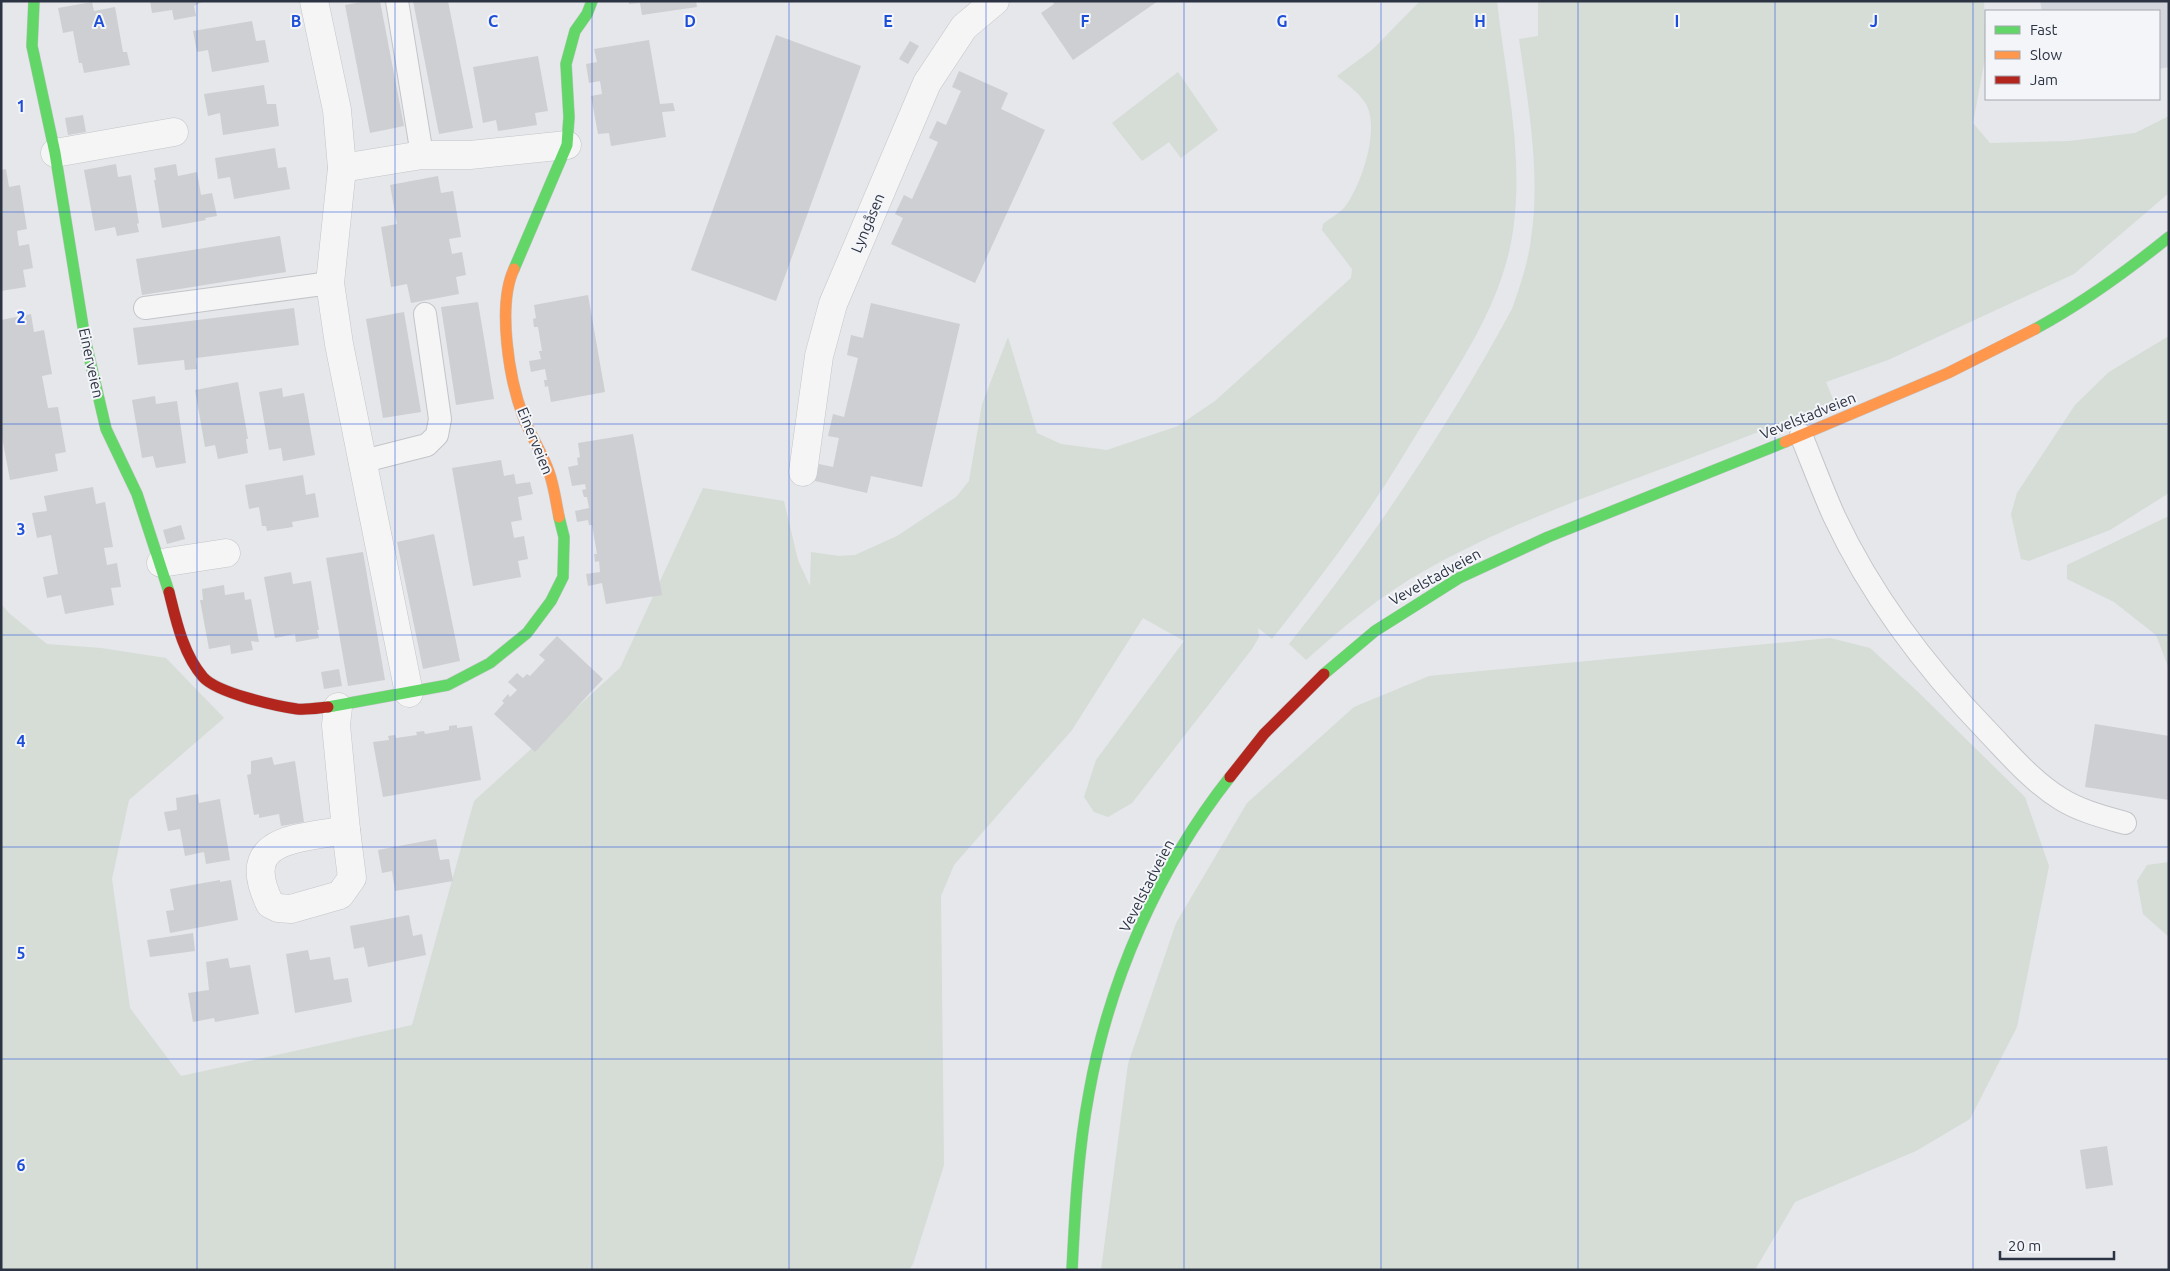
<svg xmlns="http://www.w3.org/2000/svg" width="2170" height="1271" font-family="Ubuntu,sans-serif">
<rect width="100%" height="100%" fill="#e5e7ea"/>
<polygon fill="#d4d6dd" points="2040,1 2169,1 2169,67 2159,69 2159,11 2042,11"/>
<g fill="#d5ddd6">
<path d="M1420 1H1497C1505 74 1523 150 1514 223 1506 295 1465 356 1427 417 1409 446 1391 477 1371 506 1340 552 1306 596 1272 639L1258 628 1259 637 1252 649 1132 803 1108 817 1094 812 1084 797 1096 760 1184 641 1143 618 1072 730 954 865 941 896 944 1165 913 1264 909 1270H1V604L10 614 47 644 101 648 166 658 224 718 129 800 112 879 130 1008 181 1076 412 1025 474 801 620 668 703 488 784 501 798 560 810 586 811 552 839 556 855 555 897 536 956 497 969 481 982 404 1008 337 1037 433 1061 444 1107 450 1178 426 1215 401 1351 278 1352 269 1322 230 1323 224C1330 218 1342 212 1347 204 1362 182 1379 131 1367 106 1361 94 1348 85 1337 76L1372 50Z"/>
<path d="M1538 1H1984L1986 53 1973 123 1990 143 2069 141 2135 133 2169 116V193L2074 274 1888 360 1826 382 1834 402C1777 425 1721 447 1664 468 1583 498 1500 528 1424 571 1381 595 1343 627 1306 660L1289 644C1373 539 1448 427 1512 309 1520 286 1528 263 1531 239 1541 173 1528 104 1519 39L1538 36Z"/>
<polygon points="1178,72 1218,130 1181,158 1169,142 1142,161 1112,123"/>
<polygon points="2169,336 2169,493 2110,530 2029,561 2021,559 2011,514 2017,493 2075,405 2109,372"/>
<polygon points="2169,516 2169,669 2156,635 2114,602 2067,579 2067,565"/>
<polygon points="1830,638 1870,648 1917,691 2025,797 2049,866 2017,1027 1970,1119 1916,1151 1795,1202 1755,1270 1101,1270 1128,1064 1176,923 1247,803 1354,707 1429,676"/>
<polygon points="2169,862 2169,937 2143,914 2137,881 2147,865"/>
</g>
<g fill="#cdcfd2">
<polygon points="150,1 202,1 202,2 194,6 196,16 174,20 172,10 152,13"/>
<polygon points="367,1 380,1 404,126 370,133 345,5"/>
<polygon points="413,1 448,1 473,128 439,134"/>
<polygon points="629,1 696,1 697,7 642,15 640,3 629,4"/>
<polygon points="1053,1 1158,1 1073,60 1041,13 1054,4"/>
<polygon points="92,2 94,11 115,7 123,52 127,52 130,65 84,73 82,63 79,63 73,31 63,33 58,8"/>
<polygon points="252,21 256,41 265,40 269,62 212,72 208,50 197,52 193,31"/>
<polygon points="776,35 861,66 776,301 691,270"/>
<polygon points="649,40 660,104 673,103 675,111 662,112 666,137 611,146 609,133 598,134 591,96 602,94 600,81 589,83 586,64 597,62 594,49"/>
<polygon points="910,41 919,46 908,64 899,59"/>
<polygon points="538,56 548,111 535,113 537,125 498,131 496,120 483,123 473,67"/>
<polygon points="959,71 1008,93 1001,109 1045,130 975,283 891,244 903,218 895,214 904,195 912,199 938,142 929,138 937,121 946,125 961,91 952,87"/>
<polygon points="264,85 267,104 276,104 279,126 223,135 220,113 208,116 204,94"/>
<polygon points="83,115 86,132 68,135 65,118"/>
<polygon points="275,148 278,168 286,167 290,189 234,199 230,177 218,179 215,158"/>
<polygon points="116,164 118,177 131,175 139,223 137,224 139,232 117,236 115,227 95,231 84,170"/>
<polygon points="176,164 178,176 197,172 201,195 212,193 217,216 205,218 206,220 162,228 154,180 156,180 154,168"/>
<polygon points="6,169 9,187 20,185 27,229 17,231 19,246 29,244 33,268 23,270 26,287 1,291 1,170"/>
<polygon points="438,176 441,193 453,191 461,237 449,239 452,254 462,252 466,275 456,277 459,294 411,303 407,284 391,287 381,227 397,224 390,185"/>
<polygon points="280,236 286,272 142,295 136,259"/>
<polygon points="588,295 605,392 551,402 548,386 545,387 544,380 547,380 545,369 531,372 529,361 541,359 539,351 542,351 538,327 534,327 533,319 536,318 534,305"/>
<polygon points="478,302 494,399 456,405 441,307"/>
<polygon points="871,303 960,324 922,487 871,476 867,493 815,481 819,464 833,467 839,438 828,436 833,414 844,417 858,358 847,355 851,335 863,338"/>
<polygon points="294,308 299,345 196,358 197,369 185,370 184,360 138,365 133,328"/>
<polygon points="404,312 421,412 383,418 366,319"/>
<polygon points="31,314 34,332 44,330 52,374 42,376 48,408 58,407 66,452 55,454 58,471 10,480 1,432 1,320"/>
<polygon points="238,382 248,439 246,439 248,453 218,459 215,445 205,447 195,390"/>
<polygon points="282,388 283,397 304,393 315,455 283,461 281,448 269,450 259,392"/>
<polygon points="155,396 156,404 177,401 186,463 156,468 153,456 142,458 132,400"/>
<polygon points="633,434 662,595 606,604 602,583 588,586 586,574 600,572 599,561 595,562 594,554 597,554 592,525 589,525 588,520 577,522 575,511 589,508 587,497 584,497 582,490 586,489 585,484 572,486 568,467 578,465 577,458 580,457 578,443"/>
<polygon points="501,460 504,476 514,474 516,484 530,482 533,494 518,497 522,520 511,522 514,538 524,536 528,559 518,561 521,577 473,586 452,468"/>
<polygon points="303,475 306,495 315,493 319,517 292,522 293,527 267,531 266,526 262,526 259,507 249,509 245,485"/>
<polygon points="93,487 96,504 105,502 113,547 104,548 107,565 117,563 121,587 111,588 114,605 65,614 61,595 47,598 43,577 58,574 51,535 37,538 32,513 47,511 44,496"/>
<polygon points="181,525 185,539 167,544 163,530"/>
<polygon points="434,534 460,661 423,669 397,542"/>
<polygon points="363,552 385,680 348,686 326,558"/>
<polygon points="291,572 293,584 311,581 319,630 317,630 319,638 296,642 295,634 275,638 264,577"/>
<polygon points="224,585 225,595 244,592 245,600 251,599 259,642 251,641 253,650 231,654 230,645 209,649 200,600 203,600 202,589"/>
<polygon points="557,636 603,679 535,752 494,714 504,703 502,701 508,694 510,697 517,690 508,682 517,673 523,678 527,674 530,676 545,660 539,655"/>
<polygon points="339,669 342,686 324,689 321,672"/>
<polygon points="2095,724 2169,736 2169,800 2085,787"/>
<polygon points="457,725 457,728 472,726 481,780 383,797 373,742 389,740 388,736 395,735 396,738 417,735 416,732 424,731 425,734 449,730 449,726"/>
<polygon points="272,757 274,765 295,761 304,822 281,826 279,814 259,818 259,814 254,815 247,775 251,774 251,761"/>
<polygon points="198,794 199,803 220,799 230,860 206,864 204,852 185,856 180,829 168,831 164,812 177,810 176,798"/>
<polygon points="436,839 440,860 449,859 453,881 395,891 392,871 382,873 378,850"/>
<polygon points="220,880 220,882 231,880 238,920 170,933 166,911 174,910 170,889"/>
<polygon points="409,915 413,936 422,934 426,955 368,967 364,947 354,949 350,926"/>
<polygon points="193,933 195,951 150,957 147,940"/>
<polygon points="308,950 310,960 330,957 334,980 348,978 352,1002 295,1013 286,954"/>
<polygon points="228,958 230,968 250,965 259,1014 215,1022 214,1018 193,1022 188,993 209,990 206,962"/>
<polygon points="2107,1146 2113,1185 2086,1189 2080,1150"/>
</g>
<g fill="none" stroke-linecap="round" stroke-linejoin="round">
<g stroke="#c3c5c8" stroke-width="24">
<g id="lane">
<polyline points="397,1 422,155"/>
<polyline points="145,308 330,283"/>
<path d="M1801 435C1812 462 1822 489 1834 516 1872 597 1927 669 1989 733 2011 756 2033 782 2061 799 2080 811 2104 817 2125 823"/>
<polyline points="364,461 427,445 437,435 440,419 425,314"/>
</g>
</g>
<g stroke="#c3c5c8" stroke-width="29">
<g id="street">
<polyline points="314,1 337,110 342,168 330,283 339,344 409,693"/>
<polyline points="55,153 174,132"/>
<polyline points="342,168 422,155 470,155 567,145"/>
<polyline points="803,472 819,356 833,304 927,83 964,27 995,1"/>
<polyline points="161,563 226,553"/>
<polyline points="338,707 336,725 346,830"/>
<path d="M346 830 352 878 340 895 291 909 278 908 270 904C237 837 298 839 346 830Z"/>
</g>
</g>
<g stroke="#c3c5c8" stroke-width="12">
<g id="fast">
<polyline points="34,1 32,46 55,153 85,339 106,429 137,494 169,592"/>
<polyline points="514,269 567,145 569,117 566,64 575,31 587,14 592,1"/>
<path d="M2035 329C2083 303 2127 271 2169 237"/>
<polyline points="1324,674 1375,631 1459,578 1548,537 1785,442"/>
<polyline points="328,707 448,685 490,663 527,633 551,601 563,577 564,537 559,517"/>
<path d="M1072 1270C1075 1211 1078 1151 1089 1093 1109 980 1159 867 1230 777"/>
</g>
</g>
<g stroke="#c3c5c8" stroke-width="12">
<g id="slow">
<path d="M514 269C497 305 509 379 523 416 530 435 542 452 549 472 554 486 556 502 559 517"/>
<polyline points="1785,442 1948,373 2035,329"/>
</g>
</g>
<g stroke="#c3c5c8" stroke-width="12">
<g id="jam">
<path d="M169 592C176 620 183 654 203 677 217 693 276 706 297 709 307 710 318 708 328 707"/>
<polyline points="1230,777 1264,734 1324,674"/>
</g>
</g>
<use href="#lane" stroke="#f5f5f6" stroke-width="22"/>
<use href="#street" stroke="#f5f5f6" stroke-width="28"/>
<use href="#fast" stroke="#63d668" stroke-width="11"/>
<use href="#slow" stroke="#ff974d" stroke-width="11"/>
<use href="#jam" stroke="#b3261e" stroke-width="11"/>
</g>
<path fill="none" stroke="#1d4ed8" stroke-width="1" stroke-opacity="0.55" d="M197 1V1270M395 1V1270M592 1V1270M789 1V1270M986 1V1270M1184 1V1270M1381 1V1270M1578 1V1270M1775 1V1270M1973 1V1270M1 212H2169M1 424H2169M1 635H2169M1 847H2169M1 1059H2169"/>
<g text-anchor="middle" stroke-width="4" stroke-linejoin="round" paint-order="stroke">
<g font-size="15" fill="#2c3343" stroke="#f4f5f8">
<text transform="translate(868 223) rotate(-67)" y="5">Lyngåsen</text>
<text transform="translate(91 363) rotate(78)" y="5">Einerveien</text>
<text transform="translate(1808 416) rotate(-22)" y="5">Vevelstadveien</text>
<text transform="translate(535 441) rotate(68)" y="5">Einerveien</text>
<text transform="translate(1435 577) rotate(-29)" y="5">Vevelstadveien</text>
<text transform="translate(1147 886) rotate(-63)" y="5">Vevelstadveien</text>
</g>
</g>
<g font-size="16" text-anchor="middle" font-weight="bold" fill="#1d4ed8" stroke="#f4f5f8" stroke-width="4" stroke-linejoin="round" paint-order="stroke">
<text x="99" y="27">A</text>
<text x="296" y="27">B</text>
<text x="493" y="27">C</text>
<text x="690" y="27">D</text>
<text x="888" y="27">E</text>
<text x="1085" y="27">F</text>
<text x="1282" y="27">G</text>
<text x="1480" y="27">H</text>
<text x="1677" y="27">I</text>
<text x="1874" y="27">J</text>
<text x="21" y="112">1</text>
<text x="21" y="323">2</text>
<text x="21" y="535">3</text>
<text x="21" y="747">4</text>
<text x="21" y="959">5</text>
<text x="21" y="1171">6</text>
</g>
<rect width="2170" height="1271" fill="none" stroke="#2c3343" stroke-width="5"/>
<rect x="1985" y="10" width="175" height="90" fill="#f4f5f8" stroke="#a4a7b0"/>
<rect x="1995" y="26" width="25" height="8" fill="#63d668" stroke="#a4a7b0"/>
<text x="2030" y="35" font-size="15" fill="#2c3343">Fast</text>
<rect x="1995" y="51" width="25" height="8" fill="#ff974d" stroke="#a4a7b0"/>
<text x="2030" y="60" font-size="15" fill="#2c3343">Slow</text>
<rect x="1995" y="76" width="25" height="8" fill="#b3261e" stroke="#a4a7b0"/>
<text x="2030" y="85" font-size="15" fill="#2c3343">Jam</text>
<path d="M2000 1251v8h114v-8" fill="none" stroke="#2c3343" stroke-width="2.5"/>
<text x="2008" y="1251" font-size="15" fill="#2c3343" stroke="#f4f5f8" stroke-width="4" paint-order="stroke">20 m</text>
</svg>
